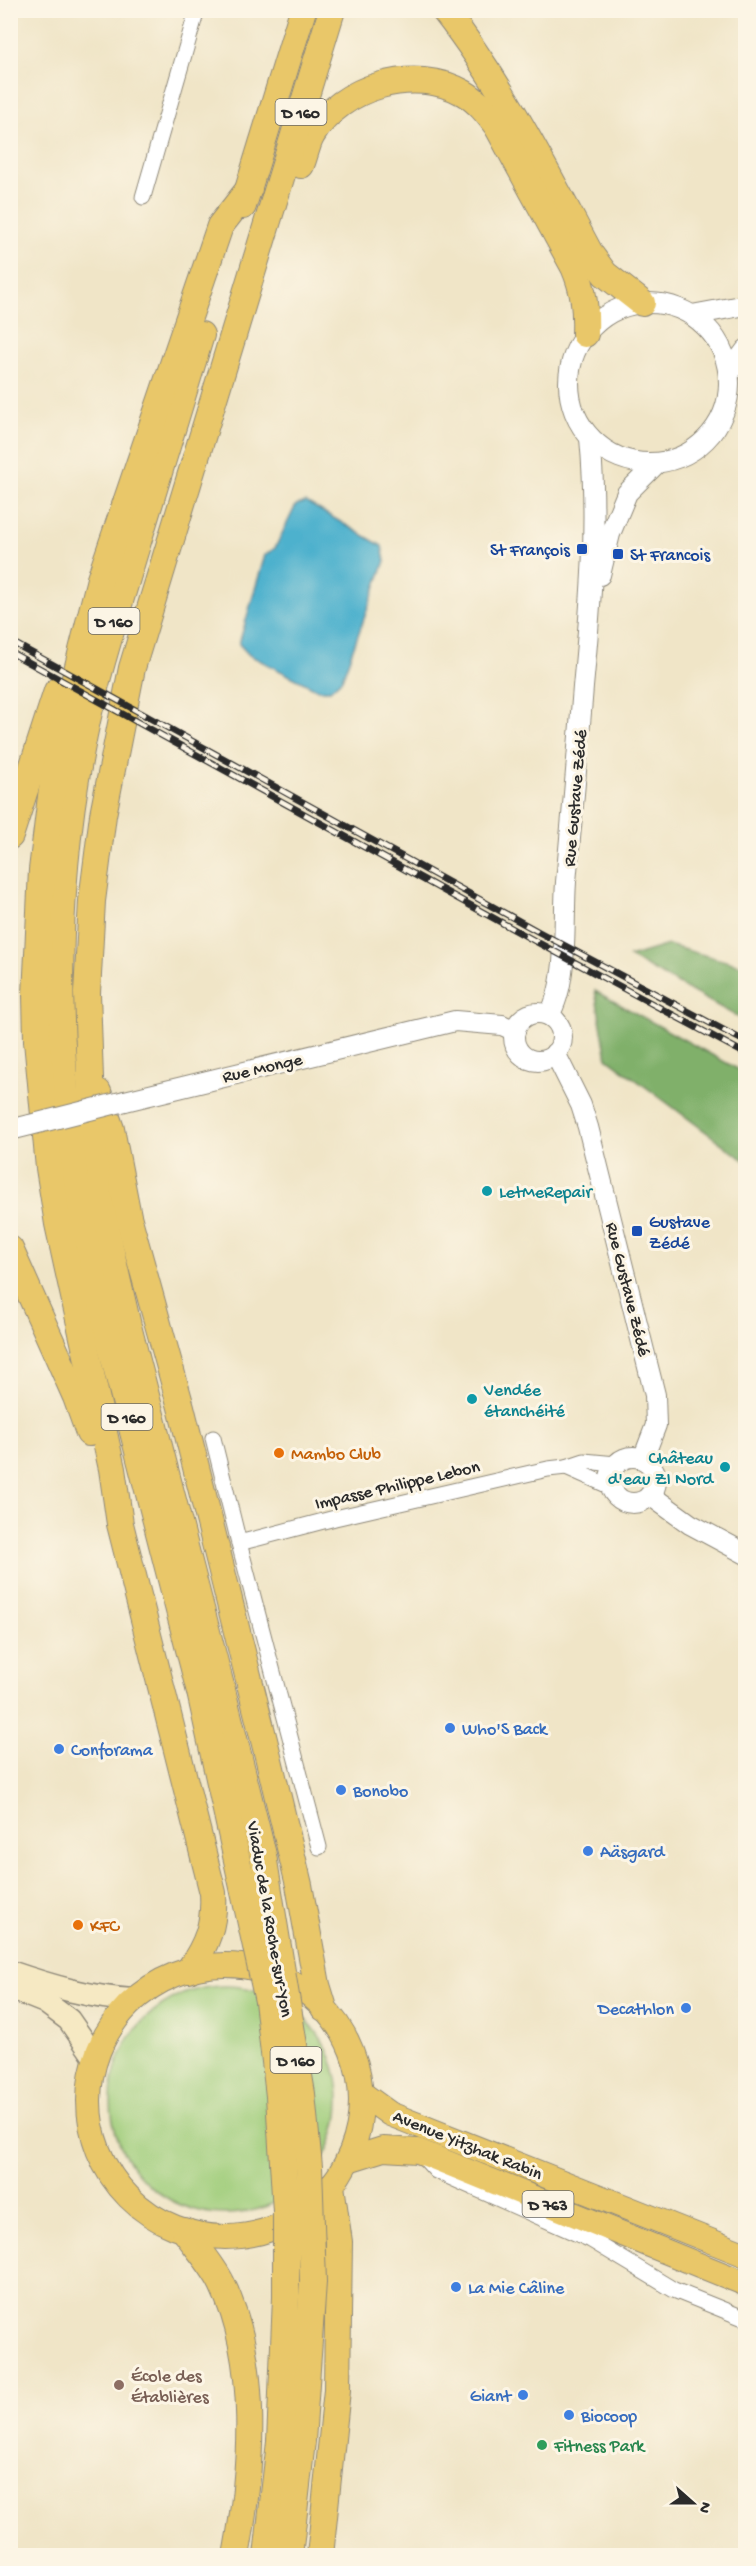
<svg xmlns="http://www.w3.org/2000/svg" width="756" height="2566" font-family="'Gochi Hand',sans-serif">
<rect width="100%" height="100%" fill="#fcf5e5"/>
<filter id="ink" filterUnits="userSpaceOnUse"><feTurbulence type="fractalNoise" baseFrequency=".0167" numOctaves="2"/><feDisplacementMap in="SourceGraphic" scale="12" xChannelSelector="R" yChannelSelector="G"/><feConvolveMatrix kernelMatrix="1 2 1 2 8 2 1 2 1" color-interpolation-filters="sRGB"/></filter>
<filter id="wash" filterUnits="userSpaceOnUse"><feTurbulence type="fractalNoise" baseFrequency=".008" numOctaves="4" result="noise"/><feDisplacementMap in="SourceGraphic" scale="24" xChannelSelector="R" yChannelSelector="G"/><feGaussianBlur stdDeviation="1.35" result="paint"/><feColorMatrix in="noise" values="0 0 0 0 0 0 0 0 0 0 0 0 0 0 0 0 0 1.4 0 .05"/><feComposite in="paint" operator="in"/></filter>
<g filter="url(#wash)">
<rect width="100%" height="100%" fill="#f0e5c7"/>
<circle fill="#a0cd7b" stroke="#667c53" stroke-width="1.5" cx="225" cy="2100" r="114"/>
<g fill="#80b06b" stroke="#566e4b" stroke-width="1.5">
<polygon points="668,945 740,965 745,961 745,1021 629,957"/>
<polygon points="595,991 745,1073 745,1161 607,1058"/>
</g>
<polygon fill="#4eb1cd" stroke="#3c6e7c" stroke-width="1.5" points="306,502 382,546 385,561 342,679 330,690 318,690 249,655 239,644 265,555 275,548 296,505"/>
</g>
<g filter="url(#ink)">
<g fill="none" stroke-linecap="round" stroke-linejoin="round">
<g stroke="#8e8879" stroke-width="17">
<g id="minor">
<polyline points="143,197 197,10"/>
<polyline points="213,1438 239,1543 335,1518 548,1469 566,1467 584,1461 616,1464"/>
<polyline points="566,1467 611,1487"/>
<polyline points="239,1543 319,1847"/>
<polyline points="426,2160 436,2171 591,2240 674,2290 746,2319"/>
</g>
</g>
<g stroke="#8e8879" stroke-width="22">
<g id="tertiary">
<circle cx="649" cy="383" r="80"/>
<polyline points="692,315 746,305"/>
<polyline points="729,373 746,350"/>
<polyline points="600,575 610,534 627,493 657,463"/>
<circle cx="538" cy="1037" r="24"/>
<path d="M549 1015C569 982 563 921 566 882 572 817 578 752 583 687 591 604 598 521 590 438"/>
<polyline points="555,1053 581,1105 588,1127 655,1395 656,1425 643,1459"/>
<polyline points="125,1101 455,1021 502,1025 515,1031"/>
<polyline points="10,1130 30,1125"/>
<circle cx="633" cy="1480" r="23"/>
<polyline points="650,1495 690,1524 746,1554"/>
</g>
</g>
<g stroke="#8e8879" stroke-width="25">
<g id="secondary">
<path d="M10 1972C51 1986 91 1998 134 2000"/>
<polyline points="10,1988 45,2002 69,2020 96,2059"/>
</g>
</g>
<g stroke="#8e8879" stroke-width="26">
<g id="primary">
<circle cx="225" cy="2101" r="136"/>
<polyline points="361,2093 390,2114 746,2255"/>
<polyline points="348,2160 383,2149 418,2151 746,2284"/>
</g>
</g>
<g stroke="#8e8879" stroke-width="28">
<g id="trunk">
<path d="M444 10C503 85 546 171 591 255L605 274 642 303"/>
<path d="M301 165C305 156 307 143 312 135 341 86 415 65 464 93 478 101 488 114 497 126L574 267C584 290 586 309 585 334"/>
<polyline points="243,206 303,10"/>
<polyline points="10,836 57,691"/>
<polyline points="98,1092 111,1129 128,1216 181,1407 269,1760 299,1885 317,1985 324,2008"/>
<polyline points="10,1249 76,1397 89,1433"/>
<polyline points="221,1686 128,1326 98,1195 92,1136 87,993 92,901 103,815 132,668 332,10"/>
<path d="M200 1692 88 1257C55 1085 49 907 84 735 96 676 115 619 132 561 155 486 178 410 201 335"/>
<path d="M189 1970C207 1945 215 1924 213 1893L120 1524 112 1469 58 1224 49 1168 37 1041 36 995 42 870 51 796 65 718 100 579 220 226 249 189"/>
<path d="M185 2231C197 2248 213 2265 222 2284 260 2362 252 2472 236 2556"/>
<polyline points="267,2556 280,2442"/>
<polyline points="289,2556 302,2441"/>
<polyline points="320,2556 337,2390 339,2242 331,2186"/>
</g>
</g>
<use href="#minor" stroke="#fff" stroke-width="15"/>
<use href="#tertiary" stroke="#fff" stroke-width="20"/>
<use href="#secondary" stroke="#f6e9c3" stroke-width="22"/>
<use href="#primary" stroke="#e9c769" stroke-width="24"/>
<use href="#trunk" stroke="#e9c769" stroke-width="26"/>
<g stroke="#2b2b2b" stroke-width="7">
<g id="rail">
<polyline points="10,641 539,932 746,1042"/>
<polyline points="10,652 535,941 746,1054"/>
</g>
</g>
<use href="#rail" stroke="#fcf5e5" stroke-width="4.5" stroke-dasharray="14" stroke-linecap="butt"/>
<g stroke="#8e8879" stroke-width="22" stroke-linecap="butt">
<polyline id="tertiary-bridge" points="30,1125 125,1101"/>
</g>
<g stroke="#8e8879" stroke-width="28" stroke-linecap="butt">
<g id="trunk-bridge">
<polyline points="221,1686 263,1855 302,2094 309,2167 313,2282 302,2441"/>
<polyline points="200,1692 268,2001 279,2096 286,2212 286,2297 280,2442"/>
</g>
</g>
<use href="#tertiary-bridge" stroke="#fff" stroke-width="20"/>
<use href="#trunk-bridge" stroke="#e9c769" stroke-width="26"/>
</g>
</g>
<g fill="#1a4fb4" stroke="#fcf5e5" stroke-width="2">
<rect x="576" y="543" width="12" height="12" rx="3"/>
<rect x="612" y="548" width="12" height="12" rx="3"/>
<rect x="631" y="1225" width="12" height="12" rx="3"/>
</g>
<g fill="#0f9aa8" stroke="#fcf5e5" stroke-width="2">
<circle cx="487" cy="1191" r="6"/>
<circle cx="472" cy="1399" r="6"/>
<circle cx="725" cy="1467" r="6"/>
</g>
<g fill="#e8710a" stroke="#fcf5e5" stroke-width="2">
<circle cx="279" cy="1453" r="6"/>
<circle cx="78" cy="1925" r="6"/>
</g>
<g fill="#3f7fe0" stroke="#fcf5e5" stroke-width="2">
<circle cx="450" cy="1728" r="6"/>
<circle cx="59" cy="1749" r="6"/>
<circle cx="341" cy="1790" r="6"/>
<circle cx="588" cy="1851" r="6"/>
<circle cx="686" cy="2008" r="6"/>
<circle cx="456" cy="2287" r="6"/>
<circle cx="523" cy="2395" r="6"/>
<circle cx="569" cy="2415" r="6"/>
</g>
<circle fill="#8d6e63" stroke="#fcf5e5" stroke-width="2" cx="119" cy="2385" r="6"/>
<circle fill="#2e9e5b" stroke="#fcf5e5" stroke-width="2" cx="542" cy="2445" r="6"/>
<g text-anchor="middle" stroke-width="6" stroke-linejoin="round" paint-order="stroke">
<g fill="#fcf5e5" stroke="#6a6863" stroke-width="1.5">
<rect x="275.5" y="99" width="51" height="26" rx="4.5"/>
<rect x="88.5" y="608" width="51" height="26" rx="4.5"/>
<rect x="101.5" y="1404" width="51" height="26" rx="4.5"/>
<rect x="270.5" y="2047" width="51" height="26" rx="4.5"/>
<rect x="522.5" y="2191" width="51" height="26" rx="4.5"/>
</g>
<g font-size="16" font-weight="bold" fill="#2b2b2b">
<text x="301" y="118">D 160</text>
<text x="114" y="627">D 160</text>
<text x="127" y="1423">D 160</text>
<text x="296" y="2066">D 160</text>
<text x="548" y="2210">D 763</text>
</g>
<g font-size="18" fill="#164399" stroke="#fcf5e5" text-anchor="start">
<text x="570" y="555" text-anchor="end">St François</text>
<text x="630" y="560">St Francois</text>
<text x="649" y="1227">Gustave<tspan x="649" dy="21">Zédé</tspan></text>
</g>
<g font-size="18" fill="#2b2b2b" stroke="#fcf5e5">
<text transform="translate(574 798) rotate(-85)" y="6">Rue Gustave Zédé</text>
<text transform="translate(262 1067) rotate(-13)" y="6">Rue Monge</text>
<text transform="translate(629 1289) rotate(76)" y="6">Rue Gustave Zédé</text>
<text transform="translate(397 1484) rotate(-13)" y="6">Impasse Philippe Lebon</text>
<text transform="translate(271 1919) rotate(80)" y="6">Viaduc de la Roche-sur-Yon</text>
<text transform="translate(468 2144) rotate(22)" y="6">Avenue Yitzhak Rabin</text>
</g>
<g font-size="18" fill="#0d838f" stroke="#fcf5e5" text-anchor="start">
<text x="499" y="1197">LetMeRepair</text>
<text x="484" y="1395">Vendée<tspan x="484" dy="21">étanchéité</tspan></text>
<text x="713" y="1463" text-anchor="end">Château<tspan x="713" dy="21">d'eau ZI Nord</tspan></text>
</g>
<g font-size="18" fill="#c56008" stroke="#fcf5e5" text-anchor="start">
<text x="291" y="1459">Mambo Club</text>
<text x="90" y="1931">KFC</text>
</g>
<g font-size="18" fill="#366cbe" stroke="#fcf5e5" text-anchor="start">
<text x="462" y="1734">Who'S Back</text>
<text x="71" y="1755">Conforama</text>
<text x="353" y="1796">Bonobo</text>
<text x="600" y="1857">Aäsgard</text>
<text x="674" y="2014" text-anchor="end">Decathlon</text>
<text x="468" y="2293">La Mie Câline</text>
<text x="511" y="2401" text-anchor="end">Giant</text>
<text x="581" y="2421">Biocoop</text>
</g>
<g font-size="18" fill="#785e54" stroke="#fcf5e5" text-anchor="start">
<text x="131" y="2381">École des<tspan x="131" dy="21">Établières</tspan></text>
</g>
<g font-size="18" fill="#27864d" stroke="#fcf5e5" text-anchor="start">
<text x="554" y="2451">Fitness Park</text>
</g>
</g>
<rect width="756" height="2566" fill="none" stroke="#fcf5e5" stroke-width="36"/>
<g transform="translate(693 2503) rotate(111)" stroke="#fcf5e5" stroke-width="4.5" paint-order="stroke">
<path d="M0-4.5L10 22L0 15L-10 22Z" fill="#2b2b2b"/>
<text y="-9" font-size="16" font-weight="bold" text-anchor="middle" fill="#2b2b2b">N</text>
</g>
</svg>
